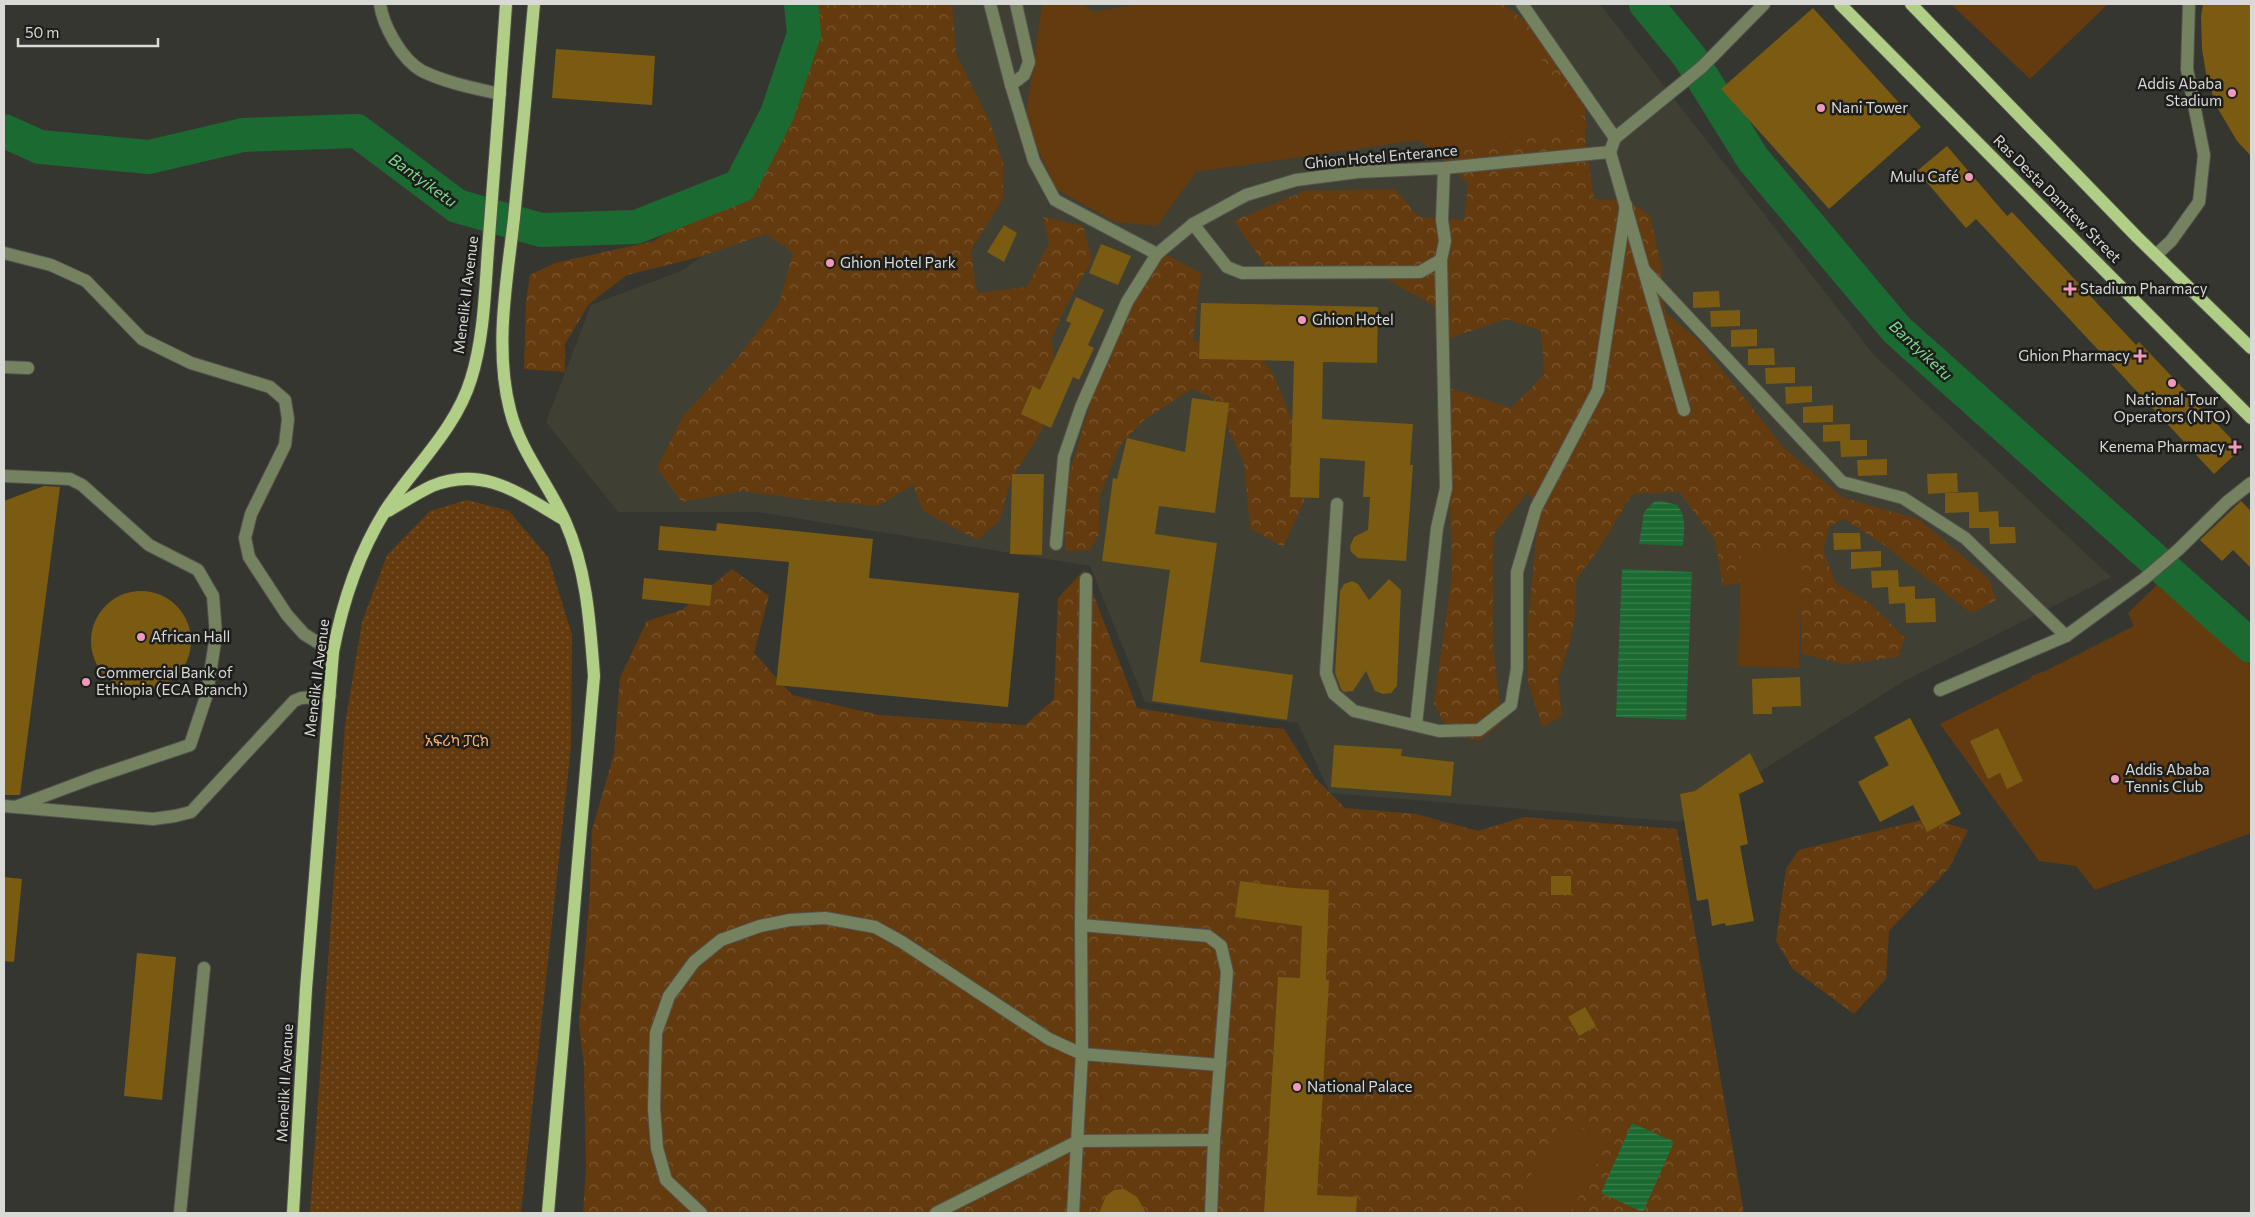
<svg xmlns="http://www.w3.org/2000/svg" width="2255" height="1217" font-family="Commissioner,'Noto Sans Ethiopic',sans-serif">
<defs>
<pattern id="grass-dots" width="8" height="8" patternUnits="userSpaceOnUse" patternTransform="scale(1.25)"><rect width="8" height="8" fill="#643b0f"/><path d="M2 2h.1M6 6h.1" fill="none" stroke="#7a5731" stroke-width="1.8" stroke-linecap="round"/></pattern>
<pattern id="forest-crowns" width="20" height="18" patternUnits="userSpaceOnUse" patternTransform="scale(1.25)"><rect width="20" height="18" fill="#643b0f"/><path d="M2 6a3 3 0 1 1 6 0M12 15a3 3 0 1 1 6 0" fill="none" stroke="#7a5731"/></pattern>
<pattern id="water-rules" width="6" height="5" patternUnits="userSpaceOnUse" patternTransform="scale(1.25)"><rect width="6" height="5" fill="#1b6a31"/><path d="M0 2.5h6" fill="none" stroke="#3c7f4e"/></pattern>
</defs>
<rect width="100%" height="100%" fill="#363630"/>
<polygon fill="#3f3f33" points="826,4 1600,4 1874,355 2111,577 1904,681 1680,822 1330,793 1298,723 1145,702 1090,566 757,512 618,512 546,422 591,305 681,271 761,214"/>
<polygon fill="url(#grass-dots)" points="467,500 509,511 548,557 572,635 571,746 521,1213 310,1213 345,725 362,622 387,555 430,511"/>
<g fill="url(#forest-crowns)">
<polygon points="788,4 952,4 956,54 990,122 1003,163 1003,199 971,250 977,293 1027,287 1049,243 1043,217 1083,226 1092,260 1065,308 1051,340 1060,388 1040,434 1011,479 1000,520 977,540 923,511 913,485 878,506 800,499 742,491 682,502 657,468 683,416 738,357 779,304 793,252 766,234 699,257 627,275 589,304 565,344 565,372 524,369 526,302 530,275 555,263 654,241 720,200 769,146 790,66"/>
<polygon points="1379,4 1503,4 1557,45 1585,92 1585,142 1594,199 1629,201 1650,216 1661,264 1665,312 1700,342 1784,448 1842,497 1920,520 1989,579 1996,600 1971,613 1884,545 1844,519 1830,526 1823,550 1835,582 1871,604 1905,638 1898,657 1843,664 1802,654 1800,597 1749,581 1723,586 1715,540 1679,492 1632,494 1599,549 1576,580 1575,616 1570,641 1558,679 1562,716 1542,727 1528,681 1528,622 1539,510 1528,492 1493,535 1493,645 1502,723 1479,741 1450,734 1434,704 1452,574 1450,505 1443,446 1436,414 1449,388 1511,408 1544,375 1541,331 1506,319 1445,340 1433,305 1384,278 1312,272 1265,265 1234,221 1304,191 1395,189 1419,217 1464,220 1468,183 1393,116"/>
<polygon points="1163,253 1201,273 1193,341 1249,342 1274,375 1298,436 1304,501 1283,547 1250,528 1244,463 1214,399 1192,389 1144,420 1120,445 1099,498 1099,534 1090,550 1065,551 1067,482 1103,360 1129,305"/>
<polygon points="732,569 769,596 754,653 792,695 879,715 1025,725 1054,699 1058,598 1084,570 1137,708 1221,722 1284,729 1315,778 1345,808 1416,814 1478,831 1524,817 1677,829 1744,1213 583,1213 586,1169 584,1065 579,1024 590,891 592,830 614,754 620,678 647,621 682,610"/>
<polygon points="1930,818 1968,830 1949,868 1889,931 1886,979 1854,1014 1793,969 1776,941 1786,869 1799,850"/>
</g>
<g fill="#643b0f">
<polygon points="1042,4 1081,4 1094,12 1139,4 1495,4 1508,12 1589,127 1437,156 1419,140 1196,172 1157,226 1115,222 1056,189 1025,121"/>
<polygon points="1951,4 2108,4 2030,79"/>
<polygon points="1741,551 1802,553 1799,668 1738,666"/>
<polygon points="2157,585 2251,666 2251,833 2095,890 2076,866 2039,861 1940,724 2031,678 2031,676 2045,671 2134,626 2128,613"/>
<polygon points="1562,1118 1608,1143 1570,1213 1535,1213 1515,1203"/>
</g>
<g fill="url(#water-rules)">
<path d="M1661 501 1677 505C1687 517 1684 531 1683 546L1639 544 1644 512 1654 502Z"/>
<polygon points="1622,569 1692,572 1686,720 1616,717"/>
<polygon points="1632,1123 1674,1142 1643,1212 1601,1193"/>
</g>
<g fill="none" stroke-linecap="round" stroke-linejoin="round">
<g stroke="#1b6a31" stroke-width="34">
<polyline points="1646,4 1689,56 1753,159 1897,330 2251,646"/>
<polyline points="4,131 40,147 149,157 243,135 357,131 457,206 541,230 636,227 740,186 777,114 804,34 801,4"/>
</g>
</g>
<g fill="#7a5b11">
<polygon points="2203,4 2251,4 2251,156 2237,141 2217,107 2207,79 2202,49 2201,17"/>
<polygon points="1813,8 1921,127 1829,209 1721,89"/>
<polygon points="556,49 655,56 652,105 552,98"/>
<polygon points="1947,146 2007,216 2012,212 2136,345 2139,342 2241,449 2214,474 1976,219 1966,228 1917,171"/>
<polygon points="1004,225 1017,233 1004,262 987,252"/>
<polygon points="1101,244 1131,256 1118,285 1089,273"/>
<polygon points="1719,291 1720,307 1693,308 1693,292"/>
<polygon points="1076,297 1104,310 1088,345 1094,348 1079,380 1073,377 1051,428 1021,414 1033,386 1040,390 1071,323 1066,321"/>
<polygon points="1201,303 1378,307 1377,363 1323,362 1322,419 1413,424 1410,465 1413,465 1406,561 1358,558 1351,552 1350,546 1354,537 1368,530 1370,497 1363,497 1365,461 1320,458 1319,498 1290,497 1294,361 1199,359"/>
<polygon points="1740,310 1740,326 1711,327 1710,311"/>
<polygon points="1757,329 1757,346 1731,347 1731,330"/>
<polygon points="1774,348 1775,365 1748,365 1748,349"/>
<polygon points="1795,367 1795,383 1766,384 1765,368"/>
<polygon points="1812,386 1812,402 1786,404 1785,387"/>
<polygon points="1192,398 1229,403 1215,513 1159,506 1155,534 1217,543 1200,662 1293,675 1287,720 1152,701 1170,570 1102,561 1113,478 1117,479 1127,438 1185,452"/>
<polygon points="1833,405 1833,422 1803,423 1803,407"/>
<polygon points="1850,424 1850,440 1867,440 1867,456 1841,457 1840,441 1823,442 1823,425"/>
<polygon points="1887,459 1887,475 1858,476 1857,460"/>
<polygon points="1957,473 1958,492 1928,494 1927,474"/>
<polygon points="1012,474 1044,474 1042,555 1010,554"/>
<polygon points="44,486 60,487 20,795 4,795 4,501"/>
<polygon points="1978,492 1979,512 1998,511 1999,527 2015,527 2016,543 1990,544 1989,528 1969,528 1969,512 1945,513 1945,493"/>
<polygon points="2241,501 2251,511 2251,568 2233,550 2222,561 2200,540"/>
<polygon points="717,523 873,539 869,578 1019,593 1008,707 776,685 789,562 658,550 660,526 716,531"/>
<polygon points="1833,533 1860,533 1861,549 1834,550"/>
<polygon points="1881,551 1881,567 1851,569 1851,552"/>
<polygon points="1898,570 1899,587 1915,586 1915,599 1935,598 1936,622 1906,623 1905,603 1889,604 1888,587 1872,588 1871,571"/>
<polygon points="644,578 712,585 710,606 642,599"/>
<polygon points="1389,579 1401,590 1397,686 1391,693 1383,694 1375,691 1366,671 1353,691 1344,692 1341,689 1335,673 1340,591 1344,584 1352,581 1358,584 1369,600"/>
<circle cx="141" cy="641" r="50"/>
<polygon points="1800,677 1801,706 1772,707 1772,714 1753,714 1752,679"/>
<polygon points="1910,718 1961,814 1927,832 1913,805 1880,822 1858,782 1889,765 1874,737"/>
<polygon points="1998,728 2023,781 2007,789 2000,773 1988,779 1970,741"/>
<polygon points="1334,745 1402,749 1401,756 1454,762 1451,796 1331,787"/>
<polygon points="1750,753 1764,782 1739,794 1748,844 1740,846 1754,921 1726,926 1725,923 1712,926 1708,899 1697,901 1680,794 1695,791"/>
<rect x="1551" y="876" width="20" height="19"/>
<polygon points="4,877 22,879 14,962 4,961"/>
<polygon points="1240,881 1293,888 1329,890 1326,980 1329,980 1317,1195 1357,1197 1356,1213 1264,1213 1278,977 1300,978 1302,926 1235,917"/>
<polygon points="137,953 176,957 162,1100 124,1096"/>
<polygon points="1585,1007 1596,1026 1579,1036 1568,1017"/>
<polygon points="1124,1189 1137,1197 1146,1213 1099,1213 1106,1196 1114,1190"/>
</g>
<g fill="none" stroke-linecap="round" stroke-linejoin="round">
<g stroke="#53534e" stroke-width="14">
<g id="minor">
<path d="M380 4C383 26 402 60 422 71 447 83 474 88 500 94"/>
<polyline points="990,4 1011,85 1034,161 1055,200 1157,254"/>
<polyline points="1522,4 1615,138"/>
<polyline points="1011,85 1024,75 1029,62 1016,4"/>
<polyline points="1610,152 1684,410"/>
<polyline points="1193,224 1227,267 1242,273 1420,272 1441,260 1445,241 1442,220 1444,168"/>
<polyline points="4,253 51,265 86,281 142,339 191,363 270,387 285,400 288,419 285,445 251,514 245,538 249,557 287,615 304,634 333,652"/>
<polyline points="2156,255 2171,241 2199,202 2204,155 2187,69 2189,4"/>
<polyline points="1645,271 1842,482 1903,498 1965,538 2066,636"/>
<polyline points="4,367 28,368"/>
<polyline points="4,476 70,479 82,485 149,545 198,570 213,596 216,635 207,694 190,745 95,777 15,807"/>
<polyline points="1337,504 1326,673 1334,694 1354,711 1439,731 1479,730 1511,705 1517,668 1517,572 1536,508 1598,390 1626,205"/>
<polyline points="1056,544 1064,457 1081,407 1127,302 1157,254 1193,224 1246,195 1296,180 1358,172 1444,168 1610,152 1615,138 1702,67 1764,4"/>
<polyline points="1940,690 2066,636 2144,579 2178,550 2227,502 2251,483"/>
<polyline points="1416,725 1437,528 1446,488 1441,260"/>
<polyline points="4,806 153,819 175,816 191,812 294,701 301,698 330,696"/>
<polyline points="1081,925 1208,936 1221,946 1227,972 1214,1140 1211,1213"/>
<polyline points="180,1213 204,968"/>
<polyline points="701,1213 666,1180 657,1148 654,1108 656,1033 669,996 694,962 721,940 760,926 790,920 825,918 875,927 902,942 1049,1039 1082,1054 1220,1065"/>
<polyline points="936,1213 1078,1141 1214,1140"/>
<polyline points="1073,1213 1082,1054 1081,925 1086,579"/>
</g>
</g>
<g stroke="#53534e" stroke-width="14">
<g id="major">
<path d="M534 4C528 75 521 147 514 218 507 280 494 348 510 410 520 451 548 483 565 521 587 570 590 624 594 676L548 1213"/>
<polyline points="1840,4 2251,418"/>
<polyline points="1911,4 2137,237 2251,348"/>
<path d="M388 511C402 503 417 493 432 486 483 465 520 494 563 519"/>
<path d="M293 1213 306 989 333 652C342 604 359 553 385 511 413 468 456 429 471 379 485 335 485 283 489 237 495 159 501 82 506 4"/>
</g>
</g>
<use href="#minor" stroke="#748260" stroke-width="12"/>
<use href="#major" stroke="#b1ce87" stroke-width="12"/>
</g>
<g fill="#ef9ab8" stroke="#1d1d1b" stroke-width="2">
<circle cx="2232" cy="93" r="5"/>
<circle cx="1821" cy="108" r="5"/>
<circle cx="1969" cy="177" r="5"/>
<circle cx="830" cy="263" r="5"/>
<path d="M2067.5 281.5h5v5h5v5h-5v5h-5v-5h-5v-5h5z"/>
<circle cx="1302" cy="320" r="5"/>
<path d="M2137.5 348.5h5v5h5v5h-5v5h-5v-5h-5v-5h5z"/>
<circle cx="2172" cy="383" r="5"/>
<path d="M2232.5 439.5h5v5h5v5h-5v5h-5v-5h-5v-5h5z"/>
<circle cx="141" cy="637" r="5"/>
<circle cx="86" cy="682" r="5"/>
<circle cx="2115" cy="779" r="5"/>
<circle cx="1297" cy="1087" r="5"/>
</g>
<g text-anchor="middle" stroke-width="5" stroke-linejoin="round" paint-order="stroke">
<g font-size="15" fill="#d9d9d5" stroke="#1d1d1b" text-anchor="start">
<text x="2222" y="89" text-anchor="end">Addis Ababa<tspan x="2222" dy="17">Stadium</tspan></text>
<text x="1831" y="113">Nani Tower</text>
<text x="1959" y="182" text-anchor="end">Mulu Café</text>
<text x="840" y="268">Ghion Hotel Park</text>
<text x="2080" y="294">Stadium Pharmacy</text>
<text x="1312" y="325">Ghion Hotel</text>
<text x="2130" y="361" text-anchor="end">Ghion Pharmacy</text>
<text x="2172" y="405" text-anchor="middle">National Tour<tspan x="2172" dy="17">Operators (NTO)</tspan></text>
<text x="2225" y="452" text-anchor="end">Kenema Pharmacy</text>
<text x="151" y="642">African Hall</text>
<text x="96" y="678">Commercial Bank of<tspan x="96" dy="17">Ethiopia (ECA Branch)</tspan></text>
<text x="2125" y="775">Addis Ababa<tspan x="2125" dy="17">Tennis Club</tspan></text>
<text x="1307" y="1092">National Palace</text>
</g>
<g font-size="15" fill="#d9d9d5" stroke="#1d1d1b">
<text transform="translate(1381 157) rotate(-5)" y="5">Ghion Hotel Enterance</text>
<text transform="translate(2057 199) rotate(45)" y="5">Ras Desta Damtew Street</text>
<text transform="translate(466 295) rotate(-83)" y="5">Menelik II Avenue</text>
<text transform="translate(317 678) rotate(-83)" y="5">Menelik II Avenue</text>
<text transform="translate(285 1083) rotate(-87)" y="5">Menelik II Avenue</text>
</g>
<g font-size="15" fill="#f8af6e" stroke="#1d1d1b">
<text x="457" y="746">አፍሪካ ፓርክ</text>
</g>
<g font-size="16" font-style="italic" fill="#7add8c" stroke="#1d1d1b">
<text transform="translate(423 180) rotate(36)" y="6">Bantyiketu</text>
<text transform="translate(1921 350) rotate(43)" y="6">Bantyiketu</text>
</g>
</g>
<rect width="2255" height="1217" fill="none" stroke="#d9d9d5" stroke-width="10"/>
<path d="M18 38v8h140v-8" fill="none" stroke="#d9d9d5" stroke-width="2.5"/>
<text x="25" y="38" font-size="15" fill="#d9d9d5" stroke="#1d1d1b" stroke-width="4" paint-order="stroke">50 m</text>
</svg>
